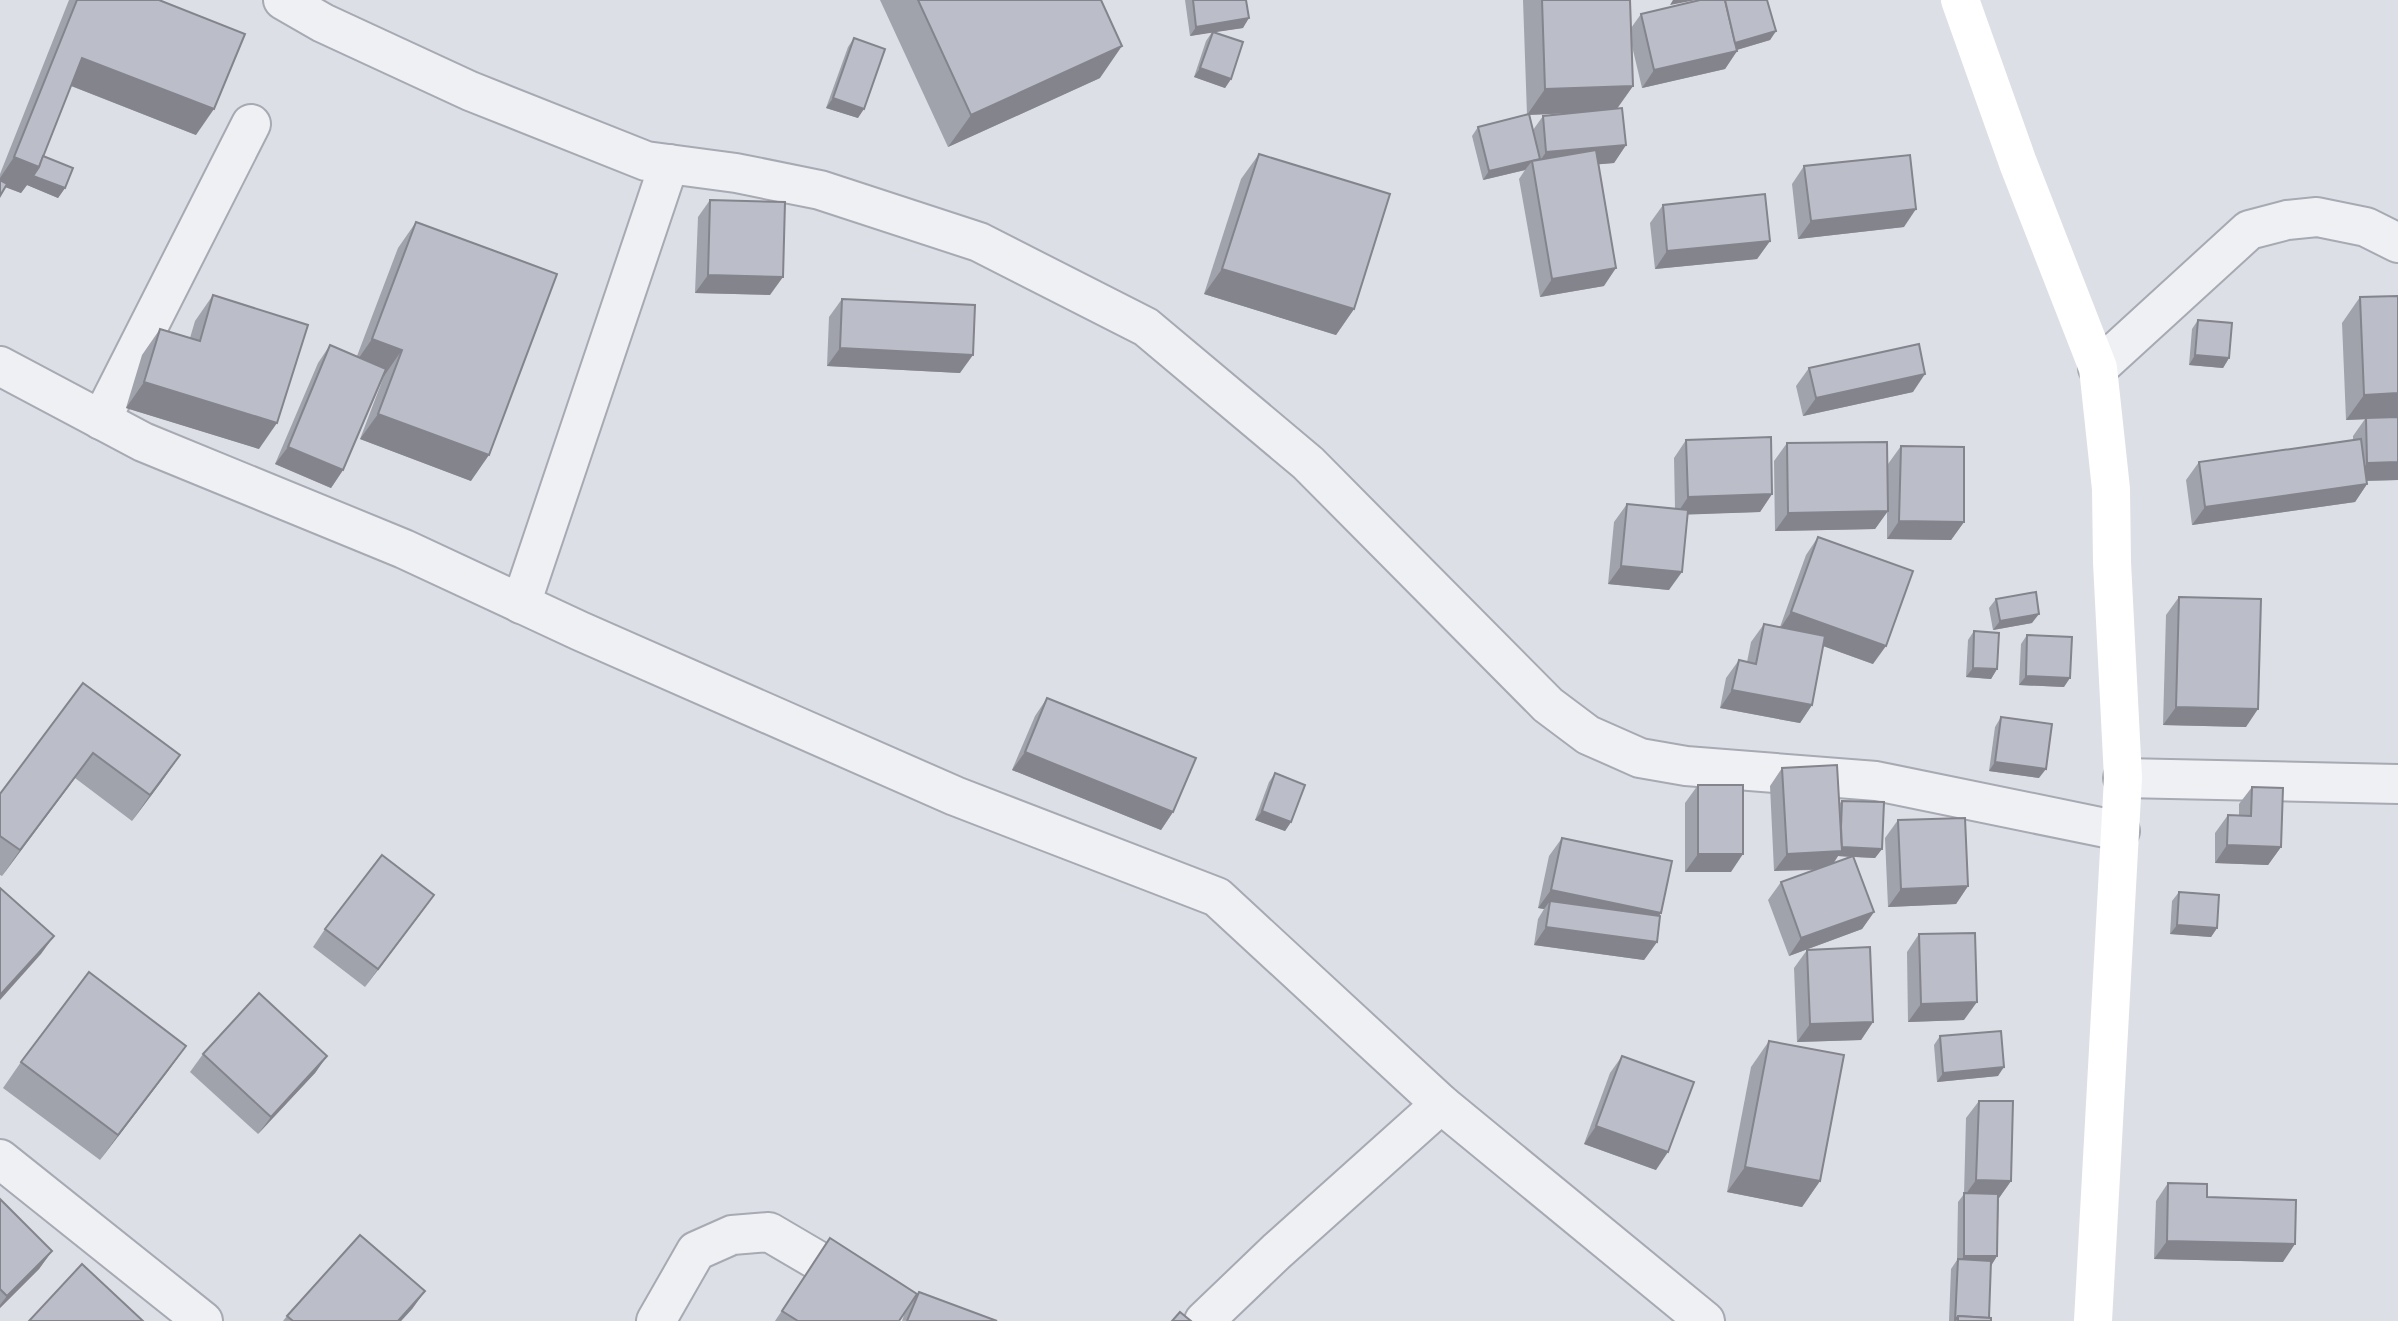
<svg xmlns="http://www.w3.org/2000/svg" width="2398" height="1321" font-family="Poppins,sans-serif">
<rect width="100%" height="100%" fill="#dddfe6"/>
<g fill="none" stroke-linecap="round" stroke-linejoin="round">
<g stroke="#a7a9b3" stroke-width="42">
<g id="street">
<polyline points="283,0 323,23 470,91 646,161 736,173 820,190 979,242 1146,327 1308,463 1548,705 1588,735 1640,758 1686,766 1876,781 2120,831"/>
<polyline points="0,366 143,442 404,549 580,631 955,796 1217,897 1441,1104 1705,1321"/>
<polyline points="2098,368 2249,230 2287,220 2317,217 2366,227 2398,243"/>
<polyline points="101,420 251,124"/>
<polyline points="521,604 669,164"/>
<polyline points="2123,778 2398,784"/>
<polyline points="0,1159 203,1321"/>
<polyline points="656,1321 696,1251 732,1235 769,1232 861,1286"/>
<polyline points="1204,1321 1277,1251 1441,1104"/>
</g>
</g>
<use href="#street" stroke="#eff0f4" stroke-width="38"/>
<polyline stroke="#fff" stroke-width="38" points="1960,0 2018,163 2098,368 2111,489 2112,562 2123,778 2093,1321"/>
</g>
<g fill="#a1a3ac" fill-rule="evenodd">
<polygon points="69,0 159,0 196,135 71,86 43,156 65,188 58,198 27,185 21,193 5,187 0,196 0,174"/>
<polygon points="880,0 1101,0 1100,78 948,147"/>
<polygon points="1185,0 1246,0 1243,28 1213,32 1231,79 1225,88 1194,77 1206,41 1212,32 1190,36"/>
<polygon points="1523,0 1630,0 1631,28 1641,14 1776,31 1770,40 1737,50 1737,51 1725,69 1642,88 1632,46 1633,86 1617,109 1626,145 1614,163 1599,164 1604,286 1540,297 1519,179 1525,170 1483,180 1472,136 1478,127 1533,130 1543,116 1571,113 1527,115"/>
<polygon points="854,38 858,118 826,108 848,47"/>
<polygon points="1259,154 1354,309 1336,335 1204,294 1241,179"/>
<polygon points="1804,166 1904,227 1798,239 1792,184"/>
<polygon points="710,200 770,295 695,293 698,217"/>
<polygon points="1663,205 1770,241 1757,259 1655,269 1650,223"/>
<polygon points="416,222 471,481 360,439 384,376 343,470 331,488 275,464 318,363 330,345 357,356 398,248"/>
<polygon points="213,295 259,449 126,408 142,355 160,329 190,338 195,321"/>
<polygon points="2398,296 2398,480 2367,481 2367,484 2355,502 2192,525 2186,480 2199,462 2353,440 2353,436 2365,419 2346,420 2342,323 2360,297"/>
<polygon points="842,299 960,373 827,366 829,317"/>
<polygon points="2198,320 2229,358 2223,368 2189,365 2192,329"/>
<polygon points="1809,368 1913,392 1803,416 1796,386"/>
<polygon points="1686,440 1772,494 1760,512 1688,514 1669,590 1608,584 1614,522 1627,504 1675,509 1674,458"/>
<polygon points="1787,443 1888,496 1888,464 1901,446 1964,522 1951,540 1887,539 1887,512 1875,529 1775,531 1774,461"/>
<polygon points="1818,537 1873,664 1823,646 1812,705 1800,723 1720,708 1726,678 1739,660 1747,662 1751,642 1764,624 1780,627 1806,555"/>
<polygon points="2179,597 2246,727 2163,725 2166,615"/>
<polygon points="1996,599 2032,623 1993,630 1989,608"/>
<polygon points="1974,631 1997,669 1991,679 1966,677 1968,640"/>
<polygon points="2027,635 2064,687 2019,685 2021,644"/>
<polygon points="83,683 162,781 132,821 75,778 2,876 0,875 0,794"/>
<polygon points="1047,698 1173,812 1161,830 1012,770 1035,716"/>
<polygon points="2001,717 2039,778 1989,771 1995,727"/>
<path d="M1782 768 1839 804 1842 801 1882 849 1875 858 1854 857 1874 912 1862 929 1789 956 1768 900 1781 882 1814 870 1774 871 1770 786ZM1838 856 1850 857 1834 863Z"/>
<polygon points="1275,773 1291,822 1285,831 1255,820 1269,782"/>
<polygon points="1698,785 1731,872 1685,872 1685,803"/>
<polygon points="2252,787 2281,847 2268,865 2215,863 2215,833 2228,815 2239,816 2239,804"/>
<polygon points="1898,820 1968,886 1956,904 1888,907 1885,838"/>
<polygon points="1562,838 1659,916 1657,942 1644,960 1534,945 1538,919 1544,909 1538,908 1549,856"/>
<polygon points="2179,892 2217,928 2211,937 2170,934 2172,901"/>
<polygon points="421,913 365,987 313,947 325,929"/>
<polygon points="1919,934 1964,1020 1908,1022 1907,952"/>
<polygon points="1807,950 1873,1022 1861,1040 1797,1042 1794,968"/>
<polygon points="1940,1036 1998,1076 1937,1082 1934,1045"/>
<polygon points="1769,1041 1820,1181 1802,1207 1727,1192 1751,1067"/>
<polygon points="186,1046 168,1071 100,1160 3,1088 21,1062"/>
<polygon points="203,1054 327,1056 315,1073 258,1134 190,1072"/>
<polygon points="1622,1056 1656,1170 1584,1144 1610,1073"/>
<polygon points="1979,1101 2011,1181 1999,1198 1997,1256 1991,1265 1989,1318 1991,1321 1949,1321 1951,1269 1957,1260 1958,1202 1964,1194 1966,1118"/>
<polygon points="2168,1183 2207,1197 2283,1262 2154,1259 2156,1201"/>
<polygon points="0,1199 52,1251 39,1269 0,1308"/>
<polygon points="830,1238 917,1294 919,1292 997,1321 902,1321 905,1312 899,1321 775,1321"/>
<polygon points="425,1291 412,1309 401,1321 283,1321 287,1316"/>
</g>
<g fill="#83848c">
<polygon points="1673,0 1696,0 1670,5"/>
<polygon points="1249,18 1243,28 1190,36 1196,27"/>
<polygon points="1776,31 1770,40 1726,53 1732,44"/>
<polygon points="1122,46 1100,78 948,147 971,115"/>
<polygon points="1737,51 1725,69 1642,88 1654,70"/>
<polygon points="82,58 214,109 196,135 64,83"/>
<polygon points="1200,68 1231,79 1225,88 1194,77"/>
<polygon points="1633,86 1615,111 1527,115 1545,89"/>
<polygon points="833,98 864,109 858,118 826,108"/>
<polygon points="1626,145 1614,163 1534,170 1546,152"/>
<polygon points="14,157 39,167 65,188 58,198 27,185 21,193 0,185 0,178"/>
<polygon points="1532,161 1525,170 1483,180 1489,171"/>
<polygon points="1916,209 1904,227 1798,239 1811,221"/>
<polygon points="1770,241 1757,259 1655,269 1667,251"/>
<polygon points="1616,268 1604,286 1540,297 1552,279"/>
<polygon points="1222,269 1354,309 1336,335 1204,294"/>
<polygon points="708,275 783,277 770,295 695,293"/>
<polygon points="372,339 402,350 384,376 354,365"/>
<polygon points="840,348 973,355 960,373 827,366"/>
<polygon points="2195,355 2229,358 2223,368 2189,365"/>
<polygon points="1925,374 1913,392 1803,416 1816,398"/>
<polygon points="144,382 277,423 259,449 126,408"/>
<polygon points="2398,393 2398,418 2346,420 2364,395"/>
<polygon points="378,414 489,455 471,481 360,439"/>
<polygon points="288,447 343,470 331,488 275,464"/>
<polygon points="2398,462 2398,480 2355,481 2367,463"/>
<polygon points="2367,484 2355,502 2192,525 2205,507"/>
<polygon points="1772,494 1760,512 1676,515 1688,497"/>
<polygon points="1888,511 1875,529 1775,531 1788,513"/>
<polygon points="1899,521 1964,522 1951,540 1887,539"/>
<polygon points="1621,566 1682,572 1669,590 1608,584"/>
<polygon points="1791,612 1886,646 1873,664 1779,630"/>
<polygon points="2039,614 2032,623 1993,630 2000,621"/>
<polygon points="1973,668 1997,669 1991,679 1966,677"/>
<polygon points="2026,676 2070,678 2064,687 2019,685"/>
<polygon points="1732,690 1812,705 1800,723 1720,708"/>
<polygon points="2176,707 2258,709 2246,727 2163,725"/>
<polygon points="1025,752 1173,812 1161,830 1012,770"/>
<polygon points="93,753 75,778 2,876 20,850"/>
<polygon points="180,755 162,781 132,821 150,795"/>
<polygon points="1995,762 2046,769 2039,778 1989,771"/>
<polygon points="1262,811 1291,822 1285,831 1255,820"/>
<polygon points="2227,845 2281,847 2268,865 2215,863"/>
<polygon points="1840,847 1882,849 1875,858 1838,856 1829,869 1774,871 1787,854"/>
<polygon points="1698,854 1743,854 1731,872 1685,872"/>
<polygon points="1968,886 1956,904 1888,907 1901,889"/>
<polygon points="1551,890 1661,913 1649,931 1550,901 1544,909 1538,908"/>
<polygon points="434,895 421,913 365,987 378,969"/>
<polygon points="1874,912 1862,929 1789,956 1801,938"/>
<polygon points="2177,925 2217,928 2211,937 2170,934"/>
<polygon points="1546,927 1657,942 1644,960 1534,945"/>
<polygon points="54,936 41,954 0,1000 0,995"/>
<polygon points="1977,1002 1964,1020 1908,1022 1921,1004"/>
<polygon points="1873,1022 1861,1040 1797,1042 1810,1024"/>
<polygon points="186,1046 168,1071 100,1160 118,1135"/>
<polygon points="327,1056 315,1073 258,1134 271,1117"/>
<polygon points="2004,1067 1998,1076 1937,1082 1943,1073"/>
<polygon points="1596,1126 1668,1152 1656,1170 1584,1144"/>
<polygon points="1745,1167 1820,1181 1802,1207 1727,1192"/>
<polygon points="1976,1180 2011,1181 1999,1198 1963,1198"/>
<polygon points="2167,1241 2295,1244 2283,1262 2154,1259"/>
<polygon points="52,1251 39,1269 0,1308 0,1305 7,1296"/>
<polygon points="1964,1256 1997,1256 1991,1266 1957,1265"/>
<polygon points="425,1291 412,1309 401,1321 398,1321"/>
</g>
<g fill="#bbbdc8" stroke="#83848c" stroke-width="2">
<polygon points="77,0 159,0 245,34 214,109 82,58 39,167 14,157"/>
<polygon points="918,0 1101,0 1122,46 971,115"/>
<polygon points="1193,0 1246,0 1249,18 1196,27"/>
<polygon points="1542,0 1630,0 1633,86 1545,89"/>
<polygon points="1700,0 1725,0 1737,51 1654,70 1641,14"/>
<polygon points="1725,0 1767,0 1776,31 1735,43"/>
<polygon points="1213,32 1243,42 1231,79 1200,68"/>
<polygon points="854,38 885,49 864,109 833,98"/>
<polygon points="1622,108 1626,145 1546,152 1543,116"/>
<polygon points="1529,114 1540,159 1489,171 1478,127"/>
<polygon points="1596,150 1616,268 1552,279 1532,161"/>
<polygon points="1259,154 1390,194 1354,309 1222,269"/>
<polygon points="1910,155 1916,209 1811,221 1804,166"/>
<polygon points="43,156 73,168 65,188 33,176 39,167"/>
<polygon points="0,180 7,184 0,196"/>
<polygon points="1765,194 1770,241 1667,251 1663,205"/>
<polygon points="710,200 785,202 783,277 708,275"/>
<polygon points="416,222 557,274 489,455 378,414 402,350 372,339"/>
<polygon points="213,295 308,325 277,423 144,382 160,329 200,341"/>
<polygon points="2398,296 2398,393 2364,395 2360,297"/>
<polygon points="842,299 975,305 973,355 840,348"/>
<polygon points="2198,320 2232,323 2229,358 2195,355"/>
<polygon points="1919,344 1925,374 1816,398 1809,368"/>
<polygon points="330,345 386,369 343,470 288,447"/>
<polygon points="2398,417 2398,462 2367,463 2366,418"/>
<polygon points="1771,437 1772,494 1688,497 1686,440"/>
<polygon points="2361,439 2367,484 2205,507 2199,462"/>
<polygon points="1887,442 1888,511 1788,513 1787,443"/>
<polygon points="1901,446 1964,447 1964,522 1899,521"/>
<polygon points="1627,504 1688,510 1682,572 1621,566"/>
<polygon points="1818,537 1913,571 1886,646 1791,612"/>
<polygon points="2036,592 2039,614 2000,621 1996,599"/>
<polygon points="2179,597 2261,599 2258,709 2176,707"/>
<polygon points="1764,624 1825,636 1812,705 1732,690 1739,660 1756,664"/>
<polygon points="1974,631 1999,633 1997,669 1973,668"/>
<polygon points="2027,635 2072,637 2070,678 2026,676"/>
<polygon points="83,683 180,755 150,795 93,753 20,850 0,836 0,794"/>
<polygon points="1047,698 1196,758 1173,812 1025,752"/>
<polygon points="2001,717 2052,724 2046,769 1995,762"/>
<polygon points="1837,765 1842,851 1787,854 1782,768"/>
<polygon points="1275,773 1305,785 1291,822 1262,811"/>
<rect x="1698" y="785" width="45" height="69"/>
<polygon points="2252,787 2283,788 2281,847 2227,845 2228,815 2251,816"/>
<polygon points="1842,801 1884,802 1882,849 1842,847 1841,827"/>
<polygon points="1965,818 1968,886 1901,889 1898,820"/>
<polygon points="1562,838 1672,861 1661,913 1551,890"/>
<polygon points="382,855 434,895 378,969 325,929"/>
<polygon points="1853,856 1874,912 1801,938 1781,882"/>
<polygon points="0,888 54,936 0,995"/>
<polygon points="2179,892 2219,895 2217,928 2177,925"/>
<polygon points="1550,901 1660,916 1657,942 1546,927"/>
<polygon points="1975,933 1977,1002 1921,1004 1919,934"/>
<polygon points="1870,947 1873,1022 1810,1024 1807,950"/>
<polygon points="89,972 186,1046 118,1135 21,1062"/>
<polygon points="259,993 327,1056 271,1117 203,1054"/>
<polygon points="2001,1031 2004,1067 1943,1073 1940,1036"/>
<polygon points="1769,1041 1844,1055 1820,1181 1745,1167"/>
<polygon points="1622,1056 1694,1082 1668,1152 1596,1126"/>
<polygon points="1979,1101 2013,1101 2011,1181 1976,1180"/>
<polygon points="2168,1183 2207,1184 2207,1197 2296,1200 2295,1244 2167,1241"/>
<polygon points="1964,1193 1998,1194 1997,1256 1964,1256"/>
<polygon points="0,1199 52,1251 7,1296 0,1289"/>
<polygon points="360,1235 425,1291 398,1321 293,1321 287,1316"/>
<polygon points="830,1238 917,1294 899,1321 798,1321 782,1311"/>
<polygon points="1958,1259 1991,1261 1989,1318 1958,1316 1955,1321"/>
<polygon points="82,1264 143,1321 29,1321"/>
<polygon points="919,1292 997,1321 907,1321"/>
<polygon points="1180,1312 1191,1321 1172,1321"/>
<polygon points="1958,1316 1991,1318 1991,1321 1958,1321"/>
</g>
</svg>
